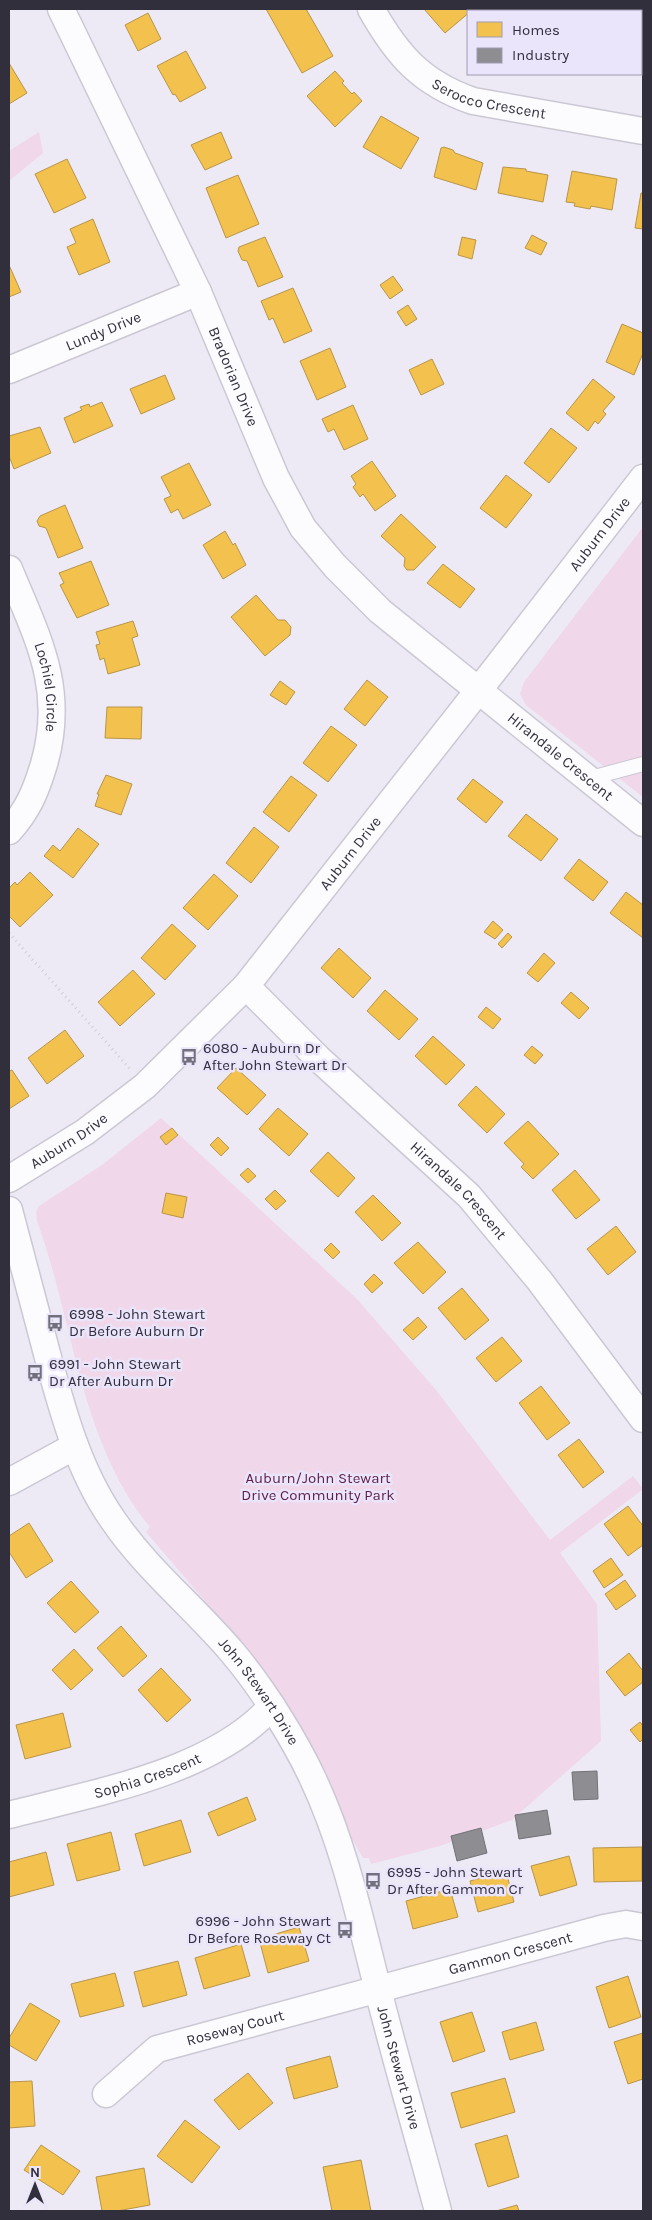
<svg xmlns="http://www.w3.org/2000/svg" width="652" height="2220" font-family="Karla,sans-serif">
<rect width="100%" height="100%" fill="#edeaf6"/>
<g fill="#f0d7e9">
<polygon points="39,132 43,153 9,181 9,151"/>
<polygon points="643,527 643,797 526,705 520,694 524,682"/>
<path d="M161 1118 357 1299 436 1390 550 1540 633 1476 643 1489 560 1553 597 1604 601 1741 512 1820 440 1846 371 1864 369 1858H363L240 1642 146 1532 150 1527C80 1442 74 1322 37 1221L36 1212 39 1206 102 1165Z"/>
</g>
<g fill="#f2c14e" stroke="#b89549">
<polygon points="266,9 306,9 333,56 302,73"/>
<polygon points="424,9 469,9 471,11 445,33"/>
<polygon points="148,13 161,39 138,51 125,25"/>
<polygon points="186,51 206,88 180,102 175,94 173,95 157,66"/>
<polygon points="9,63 27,93 9,104"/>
<polygon points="335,71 344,81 342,83 352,94 354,92 362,101 335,127 307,96"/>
<polygon points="381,116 419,138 401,169 363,147"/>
<polygon points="221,132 232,158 205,170 191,145"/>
<polygon points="444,147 453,150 455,153 483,163 476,190 434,177 441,148"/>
<polygon points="67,159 86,198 54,213 35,174"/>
<polygon points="503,167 526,169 526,171 548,175 543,202 498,193"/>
<polygon points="572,171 617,179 612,210 591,206 590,209 574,206 575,203 566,202"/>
<polygon points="238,175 259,224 226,238 206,188"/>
<polygon points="641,193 643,193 643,229 635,228"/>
<polygon points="93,219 110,262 79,275 67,247 76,243 70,229"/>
<polygon points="532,235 547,243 541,255 525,248"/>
<polygon points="265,237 283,277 258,287 247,261 242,260 238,251 239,247"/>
<polygon points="462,237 476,240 472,259 458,255"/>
<polygon points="9,265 21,292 9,297"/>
<polygon points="393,276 403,290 390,299 380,285"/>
<polygon points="293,288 312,331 284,343 273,318 269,320 261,301"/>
<polygon points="408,305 417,319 406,326 397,312"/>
<polygon points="622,324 643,333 643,353 634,375 606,362"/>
<polygon points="330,348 346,387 317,400 300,361"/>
<polygon points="432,359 444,384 421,395 409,370"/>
<polygon points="165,375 175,399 141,414 130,389"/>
<polygon points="593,379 615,397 603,411 606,414 598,424 595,421 588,431 566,413"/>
<polygon points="102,402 113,426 74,443 64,418 82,410 80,407 89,404 90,407"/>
<polygon points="353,405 368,439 344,450 334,429 328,432 322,419"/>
<polygon points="40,427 51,453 14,469 9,456 9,436"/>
<polygon points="551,428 577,448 549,483 524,463"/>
<polygon points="372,461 396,496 375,511 363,494 360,497 353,487 356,484 351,476"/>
<polygon points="189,463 211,505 183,519 178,509 171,513 164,499 171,496 161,477"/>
<polygon points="506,475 532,495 506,528 480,508"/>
<polygon points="65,505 83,548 58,558 46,528 39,526 37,521 40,516"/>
<polygon points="401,514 436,547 414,570 407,570 404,566 405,558 381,536"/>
<polygon points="225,531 233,545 235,543 246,565 223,579 203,545"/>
<polygon points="91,561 109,605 77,618 60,585 64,583 59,573"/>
<polygon points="443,564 475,589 460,608 427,583"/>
<polygon points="256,595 278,620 285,620 291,627 290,635 265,656 231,617"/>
<polygon points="133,621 138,636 132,638 140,665 108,674 104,658 100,660 96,645 100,644 96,632"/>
<polygon points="367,680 388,697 365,726 344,709"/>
<polygon points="280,681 295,692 286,705 270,695"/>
<polygon points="107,707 142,707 141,739 105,738"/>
<polygon points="331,726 357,745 328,782 303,763"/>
<polygon points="106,775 132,784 121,815 95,806 99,794 97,794"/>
<polygon points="291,776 317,795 289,832 263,812"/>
<polygon points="473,779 503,802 486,823 457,799"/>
<polygon points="526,814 558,839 541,861 508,836"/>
<polygon points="254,827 279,847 251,883 226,863"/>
<polygon points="78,828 99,844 73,878 44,856 53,845 60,851"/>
<polygon points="579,859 608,882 593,901 564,878"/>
<polygon points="30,872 53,895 20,927 9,916 9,888 15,882 17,885"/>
<polygon points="214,874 238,896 208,930 183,908"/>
<polygon points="626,892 643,905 643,938 610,913"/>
<polygon points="493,921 503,930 495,939 484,932"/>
<polygon points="172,924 196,946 165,980 141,958"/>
<polygon points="508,933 512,937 502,948 498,944"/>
<polygon points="339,948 371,978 353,998 321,968"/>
<polygon points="544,953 555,963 538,982 527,973"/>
<polygon points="133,970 155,994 120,1026 98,1002"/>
<polygon points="385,990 418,1019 399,1040 367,1011"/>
<polygon points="571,992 589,1008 579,1019 561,1003"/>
<polygon points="486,1007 501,1019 493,1029 478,1017"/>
<polygon points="65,1030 84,1056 47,1084 28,1058"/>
<polygon points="433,1036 465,1065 446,1085 415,1056"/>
<polygon points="532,1046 543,1055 535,1064 524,1055"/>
<polygon points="236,1068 266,1095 247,1115 217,1088"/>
<polygon points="12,1070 29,1096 9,1109 9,1071"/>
<polygon points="476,1086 505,1114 487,1133 458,1105"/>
<polygon points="278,1108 308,1134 289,1156 259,1129"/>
<polygon points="528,1121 559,1154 533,1179 521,1167 524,1164 504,1143"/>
<polygon points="172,1128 178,1135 166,1145 160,1137"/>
<polygon points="218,1137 229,1148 221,1156 210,1145"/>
<polygon points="328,1152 355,1178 338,1197 310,1171"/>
<polygon points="248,1168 256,1176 248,1183 240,1175"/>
<polygon points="575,1170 600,1200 576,1219 552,1190"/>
<polygon points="275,1190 286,1201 276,1210 265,1199"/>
<polygon points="166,1193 187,1197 183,1218 162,1213"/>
<polygon points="373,1195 401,1223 382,1241 355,1212"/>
<polygon points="616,1226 636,1252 608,1275 587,1249"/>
<polygon points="418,1242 446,1272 423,1294 394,1263"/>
<polygon points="331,1243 340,1252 333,1259 324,1250"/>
<polygon points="374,1274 383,1283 372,1293 364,1284"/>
<polygon points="462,1288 489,1320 465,1340 438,1308"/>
<polygon points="418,1317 427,1327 413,1340 403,1330"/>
<polygon points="502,1337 522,1361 496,1382 476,1358"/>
<polygon points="541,1386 570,1423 547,1440 519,1403"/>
<polygon points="579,1439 604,1472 583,1488 558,1455"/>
<polygon points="628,1506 643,1526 643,1545 628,1556 604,1524"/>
<polygon points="29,1523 53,1561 26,1578 9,1552 9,1536"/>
<polygon points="611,1558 623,1575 604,1588 593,1571"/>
<polygon points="625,1580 636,1596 616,1610 605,1594"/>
<polygon points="71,1581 99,1612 75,1633 47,1603"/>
<polygon points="121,1626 147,1656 123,1677 97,1648"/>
<polygon points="74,1649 93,1670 71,1690 52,1670"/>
<polygon points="629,1653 643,1671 643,1682 625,1696 606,1672"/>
<polygon points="161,1668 191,1700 167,1722 138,1690"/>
<polygon points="63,1713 71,1747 25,1759 16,1725"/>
<polygon points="640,1722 643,1726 643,1739 640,1742 630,1730"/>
<polygon points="247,1797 256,1820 218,1836 208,1813"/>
<polygon points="181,1820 191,1852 144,1866 135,1834"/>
<polygon points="111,1832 120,1870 77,1881 67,1844"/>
<polygon points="642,1847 642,1881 594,1882 593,1848"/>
<polygon points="46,1852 54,1885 9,1897 9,1862"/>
<polygon points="569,1856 577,1885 540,1896 531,1866"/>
<polygon points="506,1871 514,1902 478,1912 470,1881"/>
<polygon points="450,1889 458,1917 413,1929 406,1901"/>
<polygon points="299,1927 309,1961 268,1973 259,1939"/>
<polygon points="241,1944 250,1976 204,1989 195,1958"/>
<polygon points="178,1961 187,1995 143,2007 134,1972"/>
<polygon points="115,1973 124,2006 80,2017 71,1984"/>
<polygon points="628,1976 641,2017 609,2028 596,1987"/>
<polygon points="30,2003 60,2021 36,2061 9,2045 9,2038"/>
<polygon points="472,2012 485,2051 453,2062 440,2022"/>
<polygon points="536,2022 544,2050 510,2060 502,2032"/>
<polygon points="643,2033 643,2079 628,2084 614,2042"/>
<polygon points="330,2056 338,2087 294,2099 286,2068"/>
<polygon points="248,2073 273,2103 239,2130 214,2100"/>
<polygon points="505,2078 515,2112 461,2128 451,2093"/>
<polygon points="32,2081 35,2126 9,2128 9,2082"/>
<polygon points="185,2120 220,2147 192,2183 157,2156"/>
<polygon points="507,2135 519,2177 488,2187 475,2144"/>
<polygon points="41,2145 80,2171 63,2195 24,2170"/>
<polygon points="361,2160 371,2211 332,2211 323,2167"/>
<polygon points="144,2168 150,2205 117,2211 102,2211 96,2177"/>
<polygon points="517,2205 519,2211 496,2211"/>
</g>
<g fill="#8d8d92" stroke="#727178">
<polygon points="597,1771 598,1799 574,1800 572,1772"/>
<polygon points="547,1810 551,1834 519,1839 515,1815"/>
<polygon points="481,1828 487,1853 457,1861 451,1836"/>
</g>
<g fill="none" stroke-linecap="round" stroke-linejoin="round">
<g stroke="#cbc8d4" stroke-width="16">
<polyline id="lane" points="587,779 643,764"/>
</g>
<g stroke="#cbc8d4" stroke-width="29">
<g id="street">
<path id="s1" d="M61 9 198 292 276 478 303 528 335 566 380 611 643 823"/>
<path id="s2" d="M371 9C397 55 421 83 473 101L643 131"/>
<path id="s3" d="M9 370 198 292"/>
<path id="s4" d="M9 569C37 637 66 688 44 764 36 791 28 810 9 831"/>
<path id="s5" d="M246 986 318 1058 469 1196 539 1280 643 1419"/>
<path id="s6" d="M9 1179 85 1132 145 1086 246 986 496 668 643 478"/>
<path id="s7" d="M9 1210C21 1257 34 1303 46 1350 62 1409 78 1470 113 1520 147 1570 194 1607 232 1652 261 1686 294 1738 313 1779 344 1845 359 1915 377 1986 396 2061 418 2136 438 2211"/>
<polyline points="9,1482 75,1446"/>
<path id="s8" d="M9 1815C92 1793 213 1773 272 1706"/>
<path id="s9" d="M106 2094 157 2049 604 1928 626 1924 643 1927"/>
</g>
</g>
<polyline stroke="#cfced2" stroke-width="3" stroke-dasharray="1 4" stroke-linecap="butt" points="9,933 130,1069"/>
<use href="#lane" stroke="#fcfcfe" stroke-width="14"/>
<use href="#street" stroke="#fcfcfe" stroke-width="26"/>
</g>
<defs>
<g id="bus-bare" transform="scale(1.35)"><path d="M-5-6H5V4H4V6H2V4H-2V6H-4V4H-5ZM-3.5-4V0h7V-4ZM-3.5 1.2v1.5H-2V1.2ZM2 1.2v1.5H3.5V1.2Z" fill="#73707e" stroke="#eae5fb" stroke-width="2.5" paint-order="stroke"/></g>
</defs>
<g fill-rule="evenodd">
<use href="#bus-bare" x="189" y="1057"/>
<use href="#bus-bare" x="55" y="1323"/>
<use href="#bus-bare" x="35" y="1373"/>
<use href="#bus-bare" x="373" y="1881"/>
<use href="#bus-bare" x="345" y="1930"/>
</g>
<g text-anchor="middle" stroke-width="5" stroke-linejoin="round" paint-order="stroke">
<g font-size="15" fill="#322f3d" stroke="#eae5fb">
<text dy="5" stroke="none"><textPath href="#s2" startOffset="156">Serocco Crescent</textPath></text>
<text dy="5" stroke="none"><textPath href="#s3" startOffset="102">Lundy Drive</textPath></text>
<text dy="5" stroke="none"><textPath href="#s1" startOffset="406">Bradorian Drive</textPath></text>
<text dy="5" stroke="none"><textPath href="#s6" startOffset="881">Auburn Drive</textPath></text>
<text dy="5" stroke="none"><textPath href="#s4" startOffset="125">Lochiel Circle</textPath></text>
<text dy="5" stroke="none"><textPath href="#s1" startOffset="918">Hirandale Crescent</textPath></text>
<text dy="5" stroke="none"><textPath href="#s6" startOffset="476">Auburn Drive</textPath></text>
<text dy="5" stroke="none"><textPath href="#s6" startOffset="71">Auburn Drive</textPath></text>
<text dy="5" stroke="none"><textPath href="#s5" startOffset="295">Hirandale Crescent</textPath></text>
<text dy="5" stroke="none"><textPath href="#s7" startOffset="554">John Stewart Drive</textPath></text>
<text dy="5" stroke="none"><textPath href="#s8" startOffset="144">Sophia Crescent</textPath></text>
<text dy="5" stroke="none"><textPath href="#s9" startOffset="434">Gammon Crescent</textPath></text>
<text dy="5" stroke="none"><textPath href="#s9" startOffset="149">Roseway Court</textPath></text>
<text dy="5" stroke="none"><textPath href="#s7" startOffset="959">John Stewart Drive</textPath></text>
</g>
<g font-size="15" fill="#322f3d" stroke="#eae5fb" text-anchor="start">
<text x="203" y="1053">6080 - Auburn Dr<tspan x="203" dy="17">After John Stewart Dr</tspan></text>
<text x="69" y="1319">6998 - John Stewart<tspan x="69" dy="17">Dr Before Auburn Dr</tspan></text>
<text x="49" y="1369">6991 - John Stewart<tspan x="49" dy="17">Dr After Auburn Dr</tspan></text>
<text x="387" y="1877">6995 - John Stewart<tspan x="387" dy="17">Dr After Gammon Cr</tspan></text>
<text x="331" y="1926" text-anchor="end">6996 - John Stewart<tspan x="331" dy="17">Dr Before Roseway Ct</tspan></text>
</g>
<g font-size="15" fill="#5f1e47" stroke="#eae5fb">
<text x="318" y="1483">Auburn/John Stewart<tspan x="318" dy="17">Drive Community Park</tspan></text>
</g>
</g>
<rect width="652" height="2220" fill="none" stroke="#322f3d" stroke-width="20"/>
<rect x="467" y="10" width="175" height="65" fill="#eae5fb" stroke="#a09caf"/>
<rect x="477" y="22" width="25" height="15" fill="#f2c14e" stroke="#a09caf"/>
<text x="512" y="35" font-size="15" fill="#322f3d">Homes</text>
<rect x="477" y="48" width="25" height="15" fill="#8d8d92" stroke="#a09caf"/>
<text x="512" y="60" font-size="15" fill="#322f3d">Industry</text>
<g transform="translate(35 2185)" stroke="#eae5fb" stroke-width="4" paint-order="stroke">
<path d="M0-4L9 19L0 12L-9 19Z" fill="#322f3d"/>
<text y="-8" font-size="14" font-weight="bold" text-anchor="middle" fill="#322f3d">N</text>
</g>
</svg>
